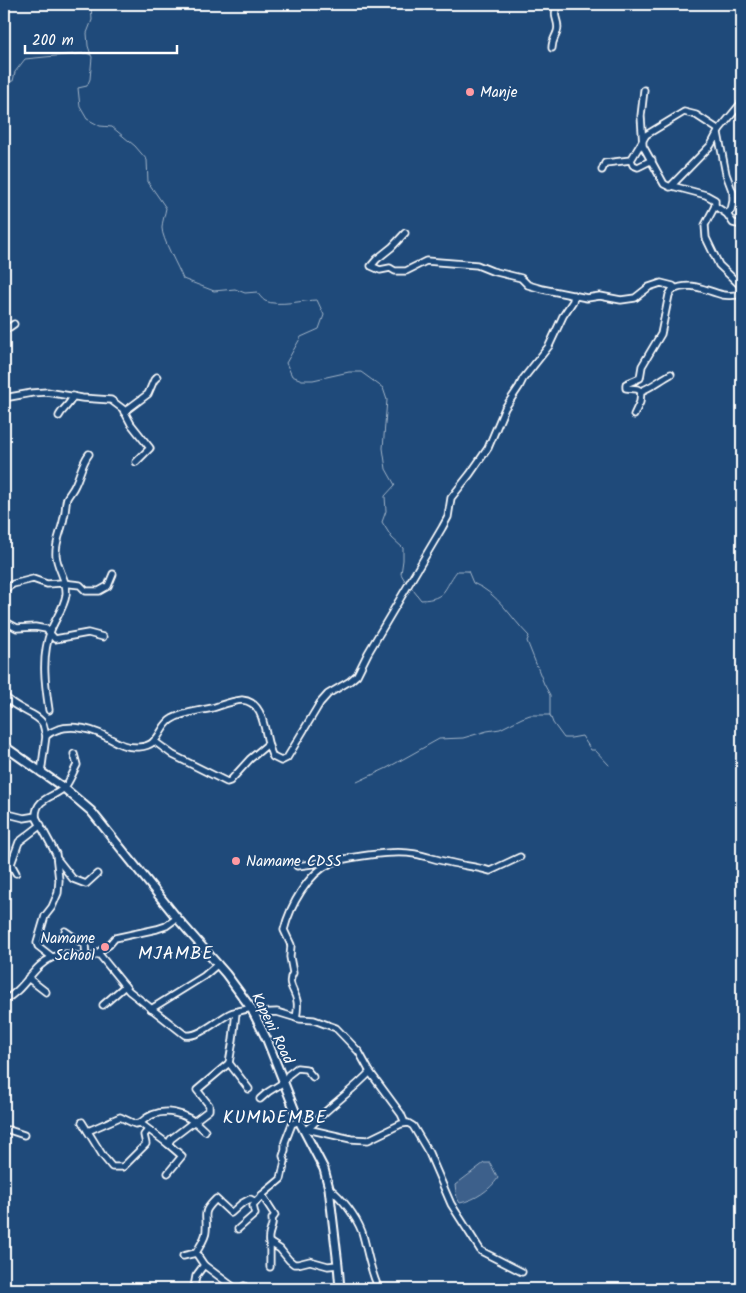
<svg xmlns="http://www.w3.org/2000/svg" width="746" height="1293" font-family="Kalam,sans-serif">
<rect width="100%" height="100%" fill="#1f4a7a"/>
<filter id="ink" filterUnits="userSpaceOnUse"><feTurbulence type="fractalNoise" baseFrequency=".02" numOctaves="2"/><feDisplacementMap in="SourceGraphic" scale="10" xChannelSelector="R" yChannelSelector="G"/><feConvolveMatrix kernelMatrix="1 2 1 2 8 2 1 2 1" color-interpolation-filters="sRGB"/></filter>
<g filter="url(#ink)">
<path fill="#3c618b" stroke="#9eb0c5" d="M484 1163H490L498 1178C490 1190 475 1200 460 1203L457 1198 455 1185Z"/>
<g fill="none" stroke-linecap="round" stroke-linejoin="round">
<g stroke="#a3b5c8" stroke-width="1">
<path d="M91 55 92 57 90 79 87 86 78 88 80 107 87 119 100 126 112 127 135 146 147 160 148 182 166 208C165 214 162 222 162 228 162 239 178 266 183 279L214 291 235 289 245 293 257 292C259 295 262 299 265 301 279 307 303 300 317 300L324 315 319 329 301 337 286 363 292 376 302 380H313L349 372H361L383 388 387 400 383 448 386 469 395 485 385 496 386 511 382 522 392 538 403 548V560L401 574 407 584"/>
<polyline points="4,82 13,81 15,72 25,59 86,53 91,55 88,46 87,33 92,20 91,4"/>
<path d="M410 586 421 600C447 599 443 589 457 571H468L473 583C498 593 511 618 529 636L527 641 544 684 550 695V715"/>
<polyline points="357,782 387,768 439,739 463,738 487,731 500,729 522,718 530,715 550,715 553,723 564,738 571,738 582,736 591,750 595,750 609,765"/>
</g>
<g stroke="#fff" stroke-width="9">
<g id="minor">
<path d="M552 48C552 41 555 38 557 32 561 21 550 17 559 4"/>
<polyline points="644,90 641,116 643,146 664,184 670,187 711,145 719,130 742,102"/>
<polyline points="718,133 726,174 733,193 733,201 731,210 727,214"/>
<polyline points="631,160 633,165 638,167 652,160"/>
<polyline points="602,170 605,163 631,160 646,135 684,112 696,115 719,130"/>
<polyline points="672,186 706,195 715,200 715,206"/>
<polyline points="742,225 733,223 727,214 715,206 705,225 706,238 719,265 742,287"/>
<polyline points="405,233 392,247 377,259 371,266 380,270 390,268 395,271 406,271 426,261 477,265 492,271 521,278 528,285 542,289 587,298 600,296 621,300 635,298 649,287 661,283 673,286 675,288"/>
<polyline points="4,331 14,324"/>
<path d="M641 391 637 389 626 388V384L640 378 642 366 661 334 669 295 672 290C692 281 703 290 723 295 728 296 734 295 739 295L742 291"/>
<polyline points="4,398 32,393 47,392 82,398 111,400 123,409 131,424 150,448 136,462"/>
<polyline points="124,412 148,394 154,380 157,377"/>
<path d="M634 415 640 402 641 391C652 387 660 380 671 374"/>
<path d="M59 416C63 408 70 405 73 396"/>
<polyline points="4,590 13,584 33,579 47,584 62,583 80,585 86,591 99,591 108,586 113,574"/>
<polyline points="4,621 17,628 35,627 46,629 55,639 88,633 103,637"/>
<path d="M4 695C13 709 38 713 43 724 44 727 45 732 46 736"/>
<path d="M49 710C45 684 41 656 51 630 55 619 64 608 66 595 68 581 57 569 56 555 55 542 62 530 64 517 66 511 65 504 67 498 69 494 73 490 75 485 80 475 82 463 89 454"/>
<polyline points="154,741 173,755 227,782 230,781 250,759 268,744"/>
<path d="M41 773 46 736C63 722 88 727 107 737 118 743 126 748 139 747 161 746 159 726 172 719 184 712 199 711 212 708 222 705 232 701 242 700 268 702 263 740 273 757L281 761 287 758 320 703 328 694 350 681 357 675 368 653 442 528 448 517 451 498 470 474 488 448 505 408 519 387 523 379 549 346 563 316 573 301 574 295"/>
<polyline points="4,813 24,818 36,816"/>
<polyline points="58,860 73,879 86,884 97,874"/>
<polyline points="297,866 320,863 327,865"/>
<polyline points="16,873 11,864 19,842 41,825"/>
<polyline points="65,931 85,945 86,957"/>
<polyline points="94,955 109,945 115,938 157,929 166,926 177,918"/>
<path d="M52 957 38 946 37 943 45 916 52 907 58 893 59 880 56 854 36 817C35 797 56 797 65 787 70 781 73 772 77 765L74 754"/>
<polyline points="28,978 46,992"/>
<path d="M4 1000C25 990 32 966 53 957 69 950 74 957 88 957 91 957 95 955 99 954L129 991 185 1035C199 1038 218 1019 231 1013 237 1011 245 1010 251 1008"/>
<polyline points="103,1005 125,986"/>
<polyline points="151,1009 204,976 218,964"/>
<polyline points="253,1013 277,1012 300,1019 314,1020 336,1028 359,1052 370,1072 401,1114 405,1123"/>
<path d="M296 1018C297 1013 298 1006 297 1001 295 990 286 984 293 973L290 957 291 945 284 930C290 906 308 873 331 863 343 858 357 857 369 855 384 853 400 851 415 854 426 856 437 860 448 862 463 866 475 866 490 871L520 857"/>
<polyline points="229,1063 249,1089"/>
<polyline points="260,1099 268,1092 284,1082 288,1075 297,1068 306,1069 313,1077"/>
<polyline points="82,1122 103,1156 112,1167 123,1167 146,1144 144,1135 148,1130"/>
<path d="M140 1123C161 1104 187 1112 205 1131"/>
<polyline points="307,1129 351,1139 368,1140 401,1124 408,1123 413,1126 429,1153 451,1204 481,1251 522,1272"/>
<polyline points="4,1130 9,1130 24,1135"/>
<path d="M305 1130C313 1126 316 1120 323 1114 338 1100 355 1088 370 1072"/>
<polyline points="88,1131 120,1117 135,1124 140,1123 168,1144"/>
<polyline points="168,1173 182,1156 168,1144 171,1139 209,1110 209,1105 197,1090 229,1063 233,1040 236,1012"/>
<path d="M329 1188C342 1198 356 1216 362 1232 368 1252 370 1271 379 1289"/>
<path d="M262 1195 275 1215 272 1219C274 1227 267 1233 269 1242"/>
<polyline points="4,1217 6,1233"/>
<polyline points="238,1229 255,1214 253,1206 262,1195 281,1179 285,1161 283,1156 285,1150 285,1142 292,1124 299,1121"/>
<path d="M183 1256 196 1253C199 1247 206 1238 206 1231 208 1213 200 1215 216 1199L231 1213 241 1204 250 1199 256 1202"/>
<polyline points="204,1265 236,1289"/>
<polyline points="270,1267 270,1248 269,1242 280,1249 289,1260 294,1264 298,1264 310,1261 328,1266 338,1265"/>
<polyline points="194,1287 196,1276 204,1265 196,1253"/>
<polyline points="240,1289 244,1286"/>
</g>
</g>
<g stroke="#fff" stroke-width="11">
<polyline id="major" points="4,746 64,788 91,811 177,918 226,974 251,1008 267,1040 299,1121 324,1169 329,1188 338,1265 340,1289"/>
</g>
<use href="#minor" stroke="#1f4a7a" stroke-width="5.5"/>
<use href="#major" stroke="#1f4a7a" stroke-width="7"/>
</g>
</g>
<g fill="#ff9aa2" stroke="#1f4a7a" stroke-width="2">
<circle cx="470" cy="92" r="5"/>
<circle cx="236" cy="861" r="5"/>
<circle cx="105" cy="947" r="5"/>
</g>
<g text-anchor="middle" stroke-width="4" stroke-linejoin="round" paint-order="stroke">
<g font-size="15" fill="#fff" stroke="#1f4a7a" text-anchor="start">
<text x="480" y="97">Manje</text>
<text x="246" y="866">Namame CDSS</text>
<text x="95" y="943" text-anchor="end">Namame<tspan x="95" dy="17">School</tspan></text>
</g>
<g font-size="15" fill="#fff" stroke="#1f4a7a">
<text transform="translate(273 1028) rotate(64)" y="5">Kapeni Road</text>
</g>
<g font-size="18" letter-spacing="1" fill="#fff" stroke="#1f4a7a">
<text x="176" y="959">MJAMBE</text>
<text x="275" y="1123">KUMWEMBE</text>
</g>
</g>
<rect width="746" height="1293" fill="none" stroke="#1f4a7a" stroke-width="20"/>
<rect x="10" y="10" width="726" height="1273" fill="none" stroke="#fff" stroke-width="2" filter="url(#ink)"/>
<path d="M25 45v8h152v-8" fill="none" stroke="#ffffff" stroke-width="2.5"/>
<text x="32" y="45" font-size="15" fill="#ffffff" stroke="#1f4a7a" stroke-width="4" paint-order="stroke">200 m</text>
</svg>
